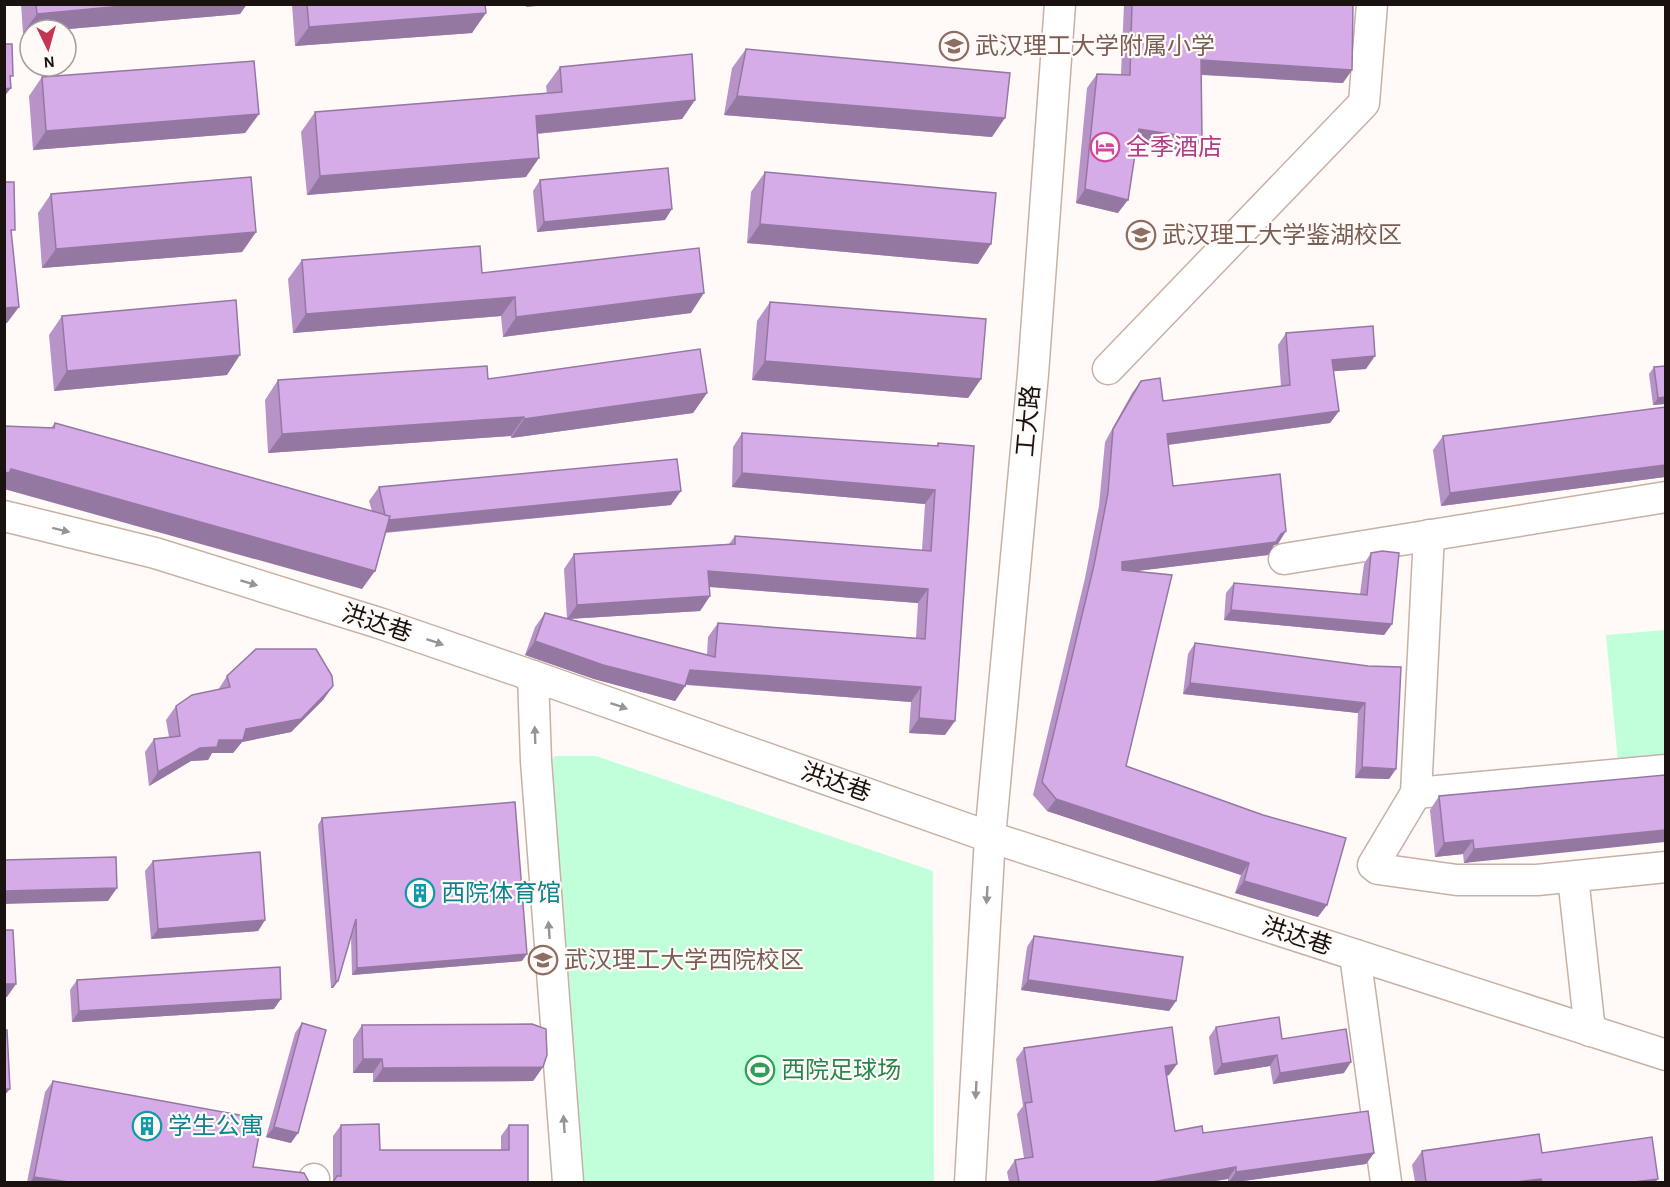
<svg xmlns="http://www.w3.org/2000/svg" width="1670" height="1187" font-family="'Alegreya Sans','Noto Sans SC',sans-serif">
<rect width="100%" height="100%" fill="#fffaf8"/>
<g fill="#c1ffda">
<polygon points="1665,630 1665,758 1618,763 1606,635"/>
<polygon points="555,756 596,756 933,871 934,1182 582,1182 545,767"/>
</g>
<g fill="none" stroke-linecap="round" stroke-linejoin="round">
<g stroke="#c7b1a5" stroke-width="33">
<g id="minor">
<polyline points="1108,369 1364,103 1372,4"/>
<polyline points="4,516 155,553 379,623 533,676 990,837 1666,1055"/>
<polyline points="1429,535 1416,793 1373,865 1378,869 1457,880 1537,880 1666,867"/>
<polyline points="1284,559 1666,497"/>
<polyline points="533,676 536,761 568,1182"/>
<polyline points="1416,793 1666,770"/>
<polyline points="1573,877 1590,1031"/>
<polyline points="1355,955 1386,1182"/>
<polyline points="313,1182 314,1179"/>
<polyline points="970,1182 990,837 1033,374 1060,4"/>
</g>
</g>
<use href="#minor" stroke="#fff" stroke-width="30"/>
</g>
<g fill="#b793c8" fill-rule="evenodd">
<polygon points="21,4 247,4 240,14 57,30 30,30 23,33"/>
<polygon points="292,4 485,4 472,33 295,46"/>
<polygon points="1124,4 1353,4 1343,83 1201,75 1193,152 1137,144 1118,213 1076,203 1087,88 1097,74 1121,75"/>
<polygon points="746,49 992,137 724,115 732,68"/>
<polygon points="560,67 695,100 682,119 537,134 526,177 307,195 301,132 315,112 547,94 546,86"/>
<polygon points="42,77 259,114 245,133 33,150 29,96"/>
<polygon points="765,172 978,264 747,243 751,192"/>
<polygon points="540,180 665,220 537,232 533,191"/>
<polygon points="51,194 256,232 242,252 42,268 38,213"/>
<polygon points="302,260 482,273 691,313 503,337 501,316 293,333 288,279"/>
<polygon points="770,302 981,379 968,398 752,380 757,321"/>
<polygon points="62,316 227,375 54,391 49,335"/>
<polygon points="1286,333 1366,369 1333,371 1339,411 1330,423 1168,445 1173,486 1278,544 1274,545 1268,555 1135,571 1126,766 1318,917 1235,893 1241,875 1047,811 1033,795 1085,578 1099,506 1105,442 1132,393 1141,381 1163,401 1281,386 1278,345"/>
<polygon points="1654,367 1665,404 1653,405 1649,374"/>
<polygon points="488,379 707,393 693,413 511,438 511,436 268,453 265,400 278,380"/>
<polygon points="1665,407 1665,477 1441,506 1433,450 1443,436"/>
<polygon points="55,423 372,511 369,501 379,487 671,505 385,533 362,589 51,428"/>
<path d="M742 433 936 446 938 443 945 735 909 733 911 702 686 685 675 701 594 679 525 655 535 627 545 613 567 619 564 569 574 554 729 544 735 536 922 550 925 504 732 487 733 447ZM709 587 918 603 916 638 718 623 708 637 707 655 568 619 700 611 710 596Z"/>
<polygon points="1371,553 1392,624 1384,635 1224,620 1226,593 1234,583 1360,594 1364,564"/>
<polygon points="1195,643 1368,666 1396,769 1389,779 1355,778 1358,713 1183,694 1188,654"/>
<polygon points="227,676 333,686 323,700 291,732 242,742 233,753 212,753 208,760 191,761 149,786 145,752 154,739 169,737 166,720 176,706 218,690"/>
<polygon points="1665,775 1467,863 1464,863 1463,854 1435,857 1430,810 1439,796"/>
<polygon points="322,818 522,961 352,975 351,935 338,981 333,988 331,988 318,825"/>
<polygon points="153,861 265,920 258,931 151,939 145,871"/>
<polygon points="1034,936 1176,1001 1169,1011 1021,990 1027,947"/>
<polygon points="77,980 274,1009 72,1022 70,990"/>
<polygon points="302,1023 291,1143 266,1137 295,1033"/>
<polygon points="362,1025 543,1067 533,1081 373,1082 373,1073 353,1073 353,1039"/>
<polygon points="1216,1027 1282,1039 1344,1073 1273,1084 1270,1066 1214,1075 1209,1037"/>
<polygon points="1024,1048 1177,1064 1169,1075 1167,1076 1175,1131 1203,1133 1374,1153 1366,1164 1236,1182 1228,1182 1228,1179 1208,1182 1009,1182 1007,1172 1015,1160 1024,1158 1017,1114 1023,1106 1016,1059"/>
<polygon points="53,1081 253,1167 309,1182 27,1182 45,1092"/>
<polygon points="341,1125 380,1150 501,1150 501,1136 509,1125 528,1182 333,1182 333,1136"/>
<polygon points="1422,1151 1542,1153 1658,1179 1655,1182 1415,1182 1412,1165"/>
</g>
<g fill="#9578a2">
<polygon points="144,4 247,4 240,14 57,30 30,30 30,32 23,33 37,14"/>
<polygon points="528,4 557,4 526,7"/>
<polygon points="486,13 472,33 295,46 309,27"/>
<polygon points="1201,60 1352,70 1343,83 1191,74"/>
<polygon points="11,88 4,97 4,89"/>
<polygon points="737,96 1005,118 992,137 724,115"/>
<polygon points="695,100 682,119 522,135 536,116"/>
<polygon points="259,114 245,133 33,150 46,131"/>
<polygon points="1139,129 1202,139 1193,152 1129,143"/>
<polygon points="539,158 526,177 307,195 320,176"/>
<polygon points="1085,189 1128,200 1118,213 1076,203"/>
<polygon points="672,209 665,220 537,232 544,222"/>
<polygon points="760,224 991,244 978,264 747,243"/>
<polygon points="256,232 242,252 42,268 56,249"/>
<polygon points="704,293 691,313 503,337 516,317"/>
<polygon points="515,297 501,316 293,333 306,314"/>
<polygon points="19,307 7,323 4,324 4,308"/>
<polygon points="240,355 227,375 54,391 67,371"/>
<polygon points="1375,356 1366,369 1323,372 1332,360"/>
<polygon points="765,361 981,379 968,398 752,380"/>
<polygon points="707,393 693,413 511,438 524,419"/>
<polygon points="1665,397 1665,404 1653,405 1658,398"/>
<polygon points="1339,411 1330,423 1158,446 1167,434"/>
<polygon points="524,417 511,436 268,453 282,434"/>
<polygon points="1665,465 1665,477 1441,506 1450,493"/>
<polygon points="11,469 375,571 362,589 4,489 4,472"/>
<polygon points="742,473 935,490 925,504 732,487"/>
<polygon points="681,491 671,505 377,533 387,520"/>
<polygon points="1286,531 1278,544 1274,545 1268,555 1113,574 1122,562 1281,534"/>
<polygon points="708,571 928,589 918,603 698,586"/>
<polygon points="710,596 700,611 567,619 577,605"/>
<polygon points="1231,610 1392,624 1384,635 1224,620"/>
<polygon points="535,641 685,686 675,701 594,679 525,655"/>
<polygon points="690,670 921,687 911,702 680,684"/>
<polygon points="1190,683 1365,703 1358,713 1183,694"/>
<polygon points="333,686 323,700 291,732 242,742 233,753 212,753 208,760 191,761 149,786 158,772 200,748 246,729"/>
<polygon points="919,718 955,721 945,735 909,733"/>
<polygon points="1362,767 1396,769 1389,779 1355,778"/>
<polygon points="1056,799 1249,863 1241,875 1047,811"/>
<polygon points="1665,830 1665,842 1464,863 1474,849"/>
<polygon points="1473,840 1463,854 1435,857 1444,843"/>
<polygon points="1244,881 1327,905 1318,917 1235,893"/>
<polygon points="117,888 108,901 4,904 4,891"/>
<polygon points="265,920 258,931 151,939 158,929"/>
<polygon points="527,954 522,961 352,975 357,968"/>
<polygon points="1028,980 1176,1001 1169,1011 1021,990"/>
<polygon points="336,981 338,981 333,988 331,988"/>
<polygon points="4,984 16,984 7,997 4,997"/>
<polygon points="281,999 274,1009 72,1022 79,1011"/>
<polygon points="1277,1055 1270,1066 1214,1075 1222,1064"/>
<polygon points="363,1059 382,1059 373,1073 353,1073"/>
<polygon points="1351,1062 1344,1073 1273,1084 1280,1073"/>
<polygon points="1177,1064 1169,1075 1157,1077 1165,1066"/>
<polygon points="543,1067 533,1081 373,1082 383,1068"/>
<polygon points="4,1089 10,1089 4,1096"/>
<polygon points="274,1127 298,1133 291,1143 266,1137"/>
<polygon points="1374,1153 1366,1164 1236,1182 1229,1182 1236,1172"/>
<polygon points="1236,1167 1228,1179 1208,1182 1152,1182"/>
<polygon points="34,1177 69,1182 30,1182"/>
<polygon points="1541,1179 1539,1182 1517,1182"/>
<polygon points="1658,1179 1655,1182 1634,1182"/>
</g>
<g fill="#d5abe8" stroke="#9578a2" stroke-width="1.5">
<polygon points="36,4 144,4 37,14"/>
<polygon points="307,4 485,4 486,13 309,27"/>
<polygon points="1132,4 1353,4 1352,70 1201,60 1202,139 1139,129 1128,200 1085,189 1097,74 1130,75"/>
<polygon points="4,44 12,44 13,76 10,76 11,88 4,89"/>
<polygon points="746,49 1010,73 1005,118 737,96"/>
<polygon points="692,54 695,100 536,116 539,158 320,176 315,112 562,92 560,67"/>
<polygon points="254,61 259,114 46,131 42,77"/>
<polygon points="668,168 672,209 544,222 540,180"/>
<polygon points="765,172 996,193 991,244 760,224"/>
<polygon points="251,177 256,232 56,249 51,194"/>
<polygon points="4,182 14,182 15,230 11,230 19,307 4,308"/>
<polygon points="480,246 482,273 699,248 704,293 516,317 515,297 306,314 302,260"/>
<polygon points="236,300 240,355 67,371 62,316"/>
<polygon points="770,302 986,319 981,379 765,361"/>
<polygon points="1373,326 1375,356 1332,360 1339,411 1167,434 1173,486 1280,474 1286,531 1281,534 1276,542 1122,562 1122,570 1172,575 1126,766 1263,815 1346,838 1327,905 1244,881 1249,863 1056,799 1042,782 1094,565 1108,493 1113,429 1141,381 1160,378 1163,401 1290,385 1286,333"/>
<polygon points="700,349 707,393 524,419 524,417 282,434 278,380 487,366 488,379"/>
<polygon points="1665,366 1665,397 1658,398 1654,367"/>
<polygon points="1665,407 1665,465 1450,493 1443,436"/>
<polygon points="55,423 390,516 375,571 11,469 9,473 4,472 4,426 54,428"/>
<polygon points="742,433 938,446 938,443 974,446 955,721 919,718 921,687 690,670 685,686 603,665 535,641 545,613 715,657 718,623 925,639 928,589 708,571 710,596 577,605 574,554 735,544 735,536 931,551 935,490 742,473"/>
<polygon points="677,459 681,491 389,520 390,516 385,515 379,487"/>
<polygon points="1382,551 1399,553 1392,624 1231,610 1234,583 1367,595 1371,553"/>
<polygon points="1195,643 1368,666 1401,667 1396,769 1362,767 1365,703 1190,683"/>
<polygon points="256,649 316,649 332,676 333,686 301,719 246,729 243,740 219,740 217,747 200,748 158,772 154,739 180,736 176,706 192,695 230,687 227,676"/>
<polygon points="1665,775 1665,830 1476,849 1474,849 1473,840 1444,843 1439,796"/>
<polygon points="515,802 527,954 357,968 356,919 338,981 336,981 322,818"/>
<polygon points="260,852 265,920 158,929 153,861"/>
<polygon points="116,857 117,888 4,891 4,860"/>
<polygon points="4,930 13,930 16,984 4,984"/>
<polygon points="1034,936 1183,957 1176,1001 1028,980"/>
<polygon points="280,967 281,999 79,1011 77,980"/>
<polygon points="1279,1017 1282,1039 1346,1029 1351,1062 1280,1073 1277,1055 1222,1064 1216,1027"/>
<polygon points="302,1023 326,1030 298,1133 274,1127"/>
<polygon points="532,1024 546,1029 547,1055 543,1067 383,1068 382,1059 363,1059 362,1025"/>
<polygon points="1172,1027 1177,1064 1165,1066 1175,1131 1202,1126 1203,1133 1368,1111 1374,1153 1236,1172 1236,1167 1152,1182 1019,1182 1015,1160 1033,1157 1025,1103 1032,1102 1024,1048"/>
<polygon points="4,1030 7,1030 10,1089 4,1089"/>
<polygon points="53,1081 262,1119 253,1167 304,1173 309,1182 69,1182 34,1177"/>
<polygon points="379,1124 380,1150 509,1150 509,1125 528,1125 528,1182 333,1182 337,1176 341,1176 341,1125"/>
<polygon points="1539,1134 1542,1153 1652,1137 1658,1179 1634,1182 1542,1182 1541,1179 1517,1182 1426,1182 1422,1151"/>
</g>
<defs><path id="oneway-solid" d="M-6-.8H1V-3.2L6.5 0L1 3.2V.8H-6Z" transform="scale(1.5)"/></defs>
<g fill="#989493">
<use href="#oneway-solid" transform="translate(61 530) rotate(14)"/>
<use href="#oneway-solid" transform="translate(249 583) rotate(17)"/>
<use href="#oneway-solid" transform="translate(435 642) rotate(19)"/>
<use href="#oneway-solid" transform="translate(619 706) rotate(19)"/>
<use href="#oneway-solid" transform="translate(535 735) rotate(-92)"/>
<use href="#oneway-solid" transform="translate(987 895) rotate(93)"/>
<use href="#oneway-solid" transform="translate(549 930) rotate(-94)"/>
<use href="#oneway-solid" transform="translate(976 1090) rotate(93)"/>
<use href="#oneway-solid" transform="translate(564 1124) rotate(-94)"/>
</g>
<defs>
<g id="school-ring" transform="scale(1.5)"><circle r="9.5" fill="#fffaf8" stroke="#8d6e63" stroke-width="1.5"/><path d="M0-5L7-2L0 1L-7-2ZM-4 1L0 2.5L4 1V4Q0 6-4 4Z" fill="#8d6e63"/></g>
<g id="hotel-ring" transform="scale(1.5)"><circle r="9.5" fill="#fffaf8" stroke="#d1479c" stroke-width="1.5"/><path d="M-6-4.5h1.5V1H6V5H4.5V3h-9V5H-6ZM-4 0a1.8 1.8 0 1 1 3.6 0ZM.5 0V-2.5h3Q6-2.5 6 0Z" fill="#d1479c"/></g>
<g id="university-ring" transform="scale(1.5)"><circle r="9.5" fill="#fffaf8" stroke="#8d6e63" stroke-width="1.5"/><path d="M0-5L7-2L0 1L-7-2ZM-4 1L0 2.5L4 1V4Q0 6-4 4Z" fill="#8d6e63"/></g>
<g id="building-ring" transform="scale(1.5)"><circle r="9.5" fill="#fffaf8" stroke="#0f9aa8" stroke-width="1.5"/><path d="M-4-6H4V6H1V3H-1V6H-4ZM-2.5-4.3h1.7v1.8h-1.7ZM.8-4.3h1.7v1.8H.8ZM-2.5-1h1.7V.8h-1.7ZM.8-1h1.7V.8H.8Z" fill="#0f9aa8"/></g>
<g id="stadium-ring" transform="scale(1.5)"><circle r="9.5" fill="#fffaf8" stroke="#2e9e5b" stroke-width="1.5"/><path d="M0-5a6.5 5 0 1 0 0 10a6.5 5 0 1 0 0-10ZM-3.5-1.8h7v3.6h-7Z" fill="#2e9e5b"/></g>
</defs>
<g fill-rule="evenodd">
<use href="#school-ring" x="954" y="46"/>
<use href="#hotel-ring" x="1105" y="147"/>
<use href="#university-ring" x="1141" y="235"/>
<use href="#building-ring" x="420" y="893"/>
<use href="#university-ring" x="543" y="960"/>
<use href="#stadium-ring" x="760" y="1070"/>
<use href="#building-ring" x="147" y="1126"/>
</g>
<g text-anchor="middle" stroke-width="4.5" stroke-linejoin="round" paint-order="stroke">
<g font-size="24" fill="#785e54" stroke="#fffaf8" text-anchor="start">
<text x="975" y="54">武汉理工大学附属小学</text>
<text x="1162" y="243">武汉理工大学鉴湖校区</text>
<text x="564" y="968">武汉理工大学西院校区</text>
</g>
<g font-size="24" fill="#b23c85" stroke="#fffaf8" text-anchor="start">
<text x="1126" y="155">全季酒店</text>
</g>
<g font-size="24" fill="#1a120e" stroke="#fffaf8">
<text transform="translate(1028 421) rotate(-85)" y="8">工大路</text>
<text transform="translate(377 623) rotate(18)" y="8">洪达巷</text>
<text transform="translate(836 782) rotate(19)" y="8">洪达巷</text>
<text transform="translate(1297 936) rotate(18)" y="8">洪达巷</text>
</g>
<g font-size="24" fill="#0d838f" stroke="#fffaf8" text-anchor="start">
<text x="441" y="901">西院体育馆</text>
<text x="168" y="1134">学生公寓</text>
</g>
<g font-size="24" fill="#27864d" stroke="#fffaf8" text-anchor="start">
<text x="781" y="1078">西院足球场</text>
</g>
</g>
<rect width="1670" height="1187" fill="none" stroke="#1a120e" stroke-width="12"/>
<g transform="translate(48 48) rotate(175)"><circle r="28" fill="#fffaf8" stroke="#a39d9a" stroke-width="1.5"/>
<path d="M0-4.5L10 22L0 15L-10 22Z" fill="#c53554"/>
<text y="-9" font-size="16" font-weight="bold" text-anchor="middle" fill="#1a120e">N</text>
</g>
</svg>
